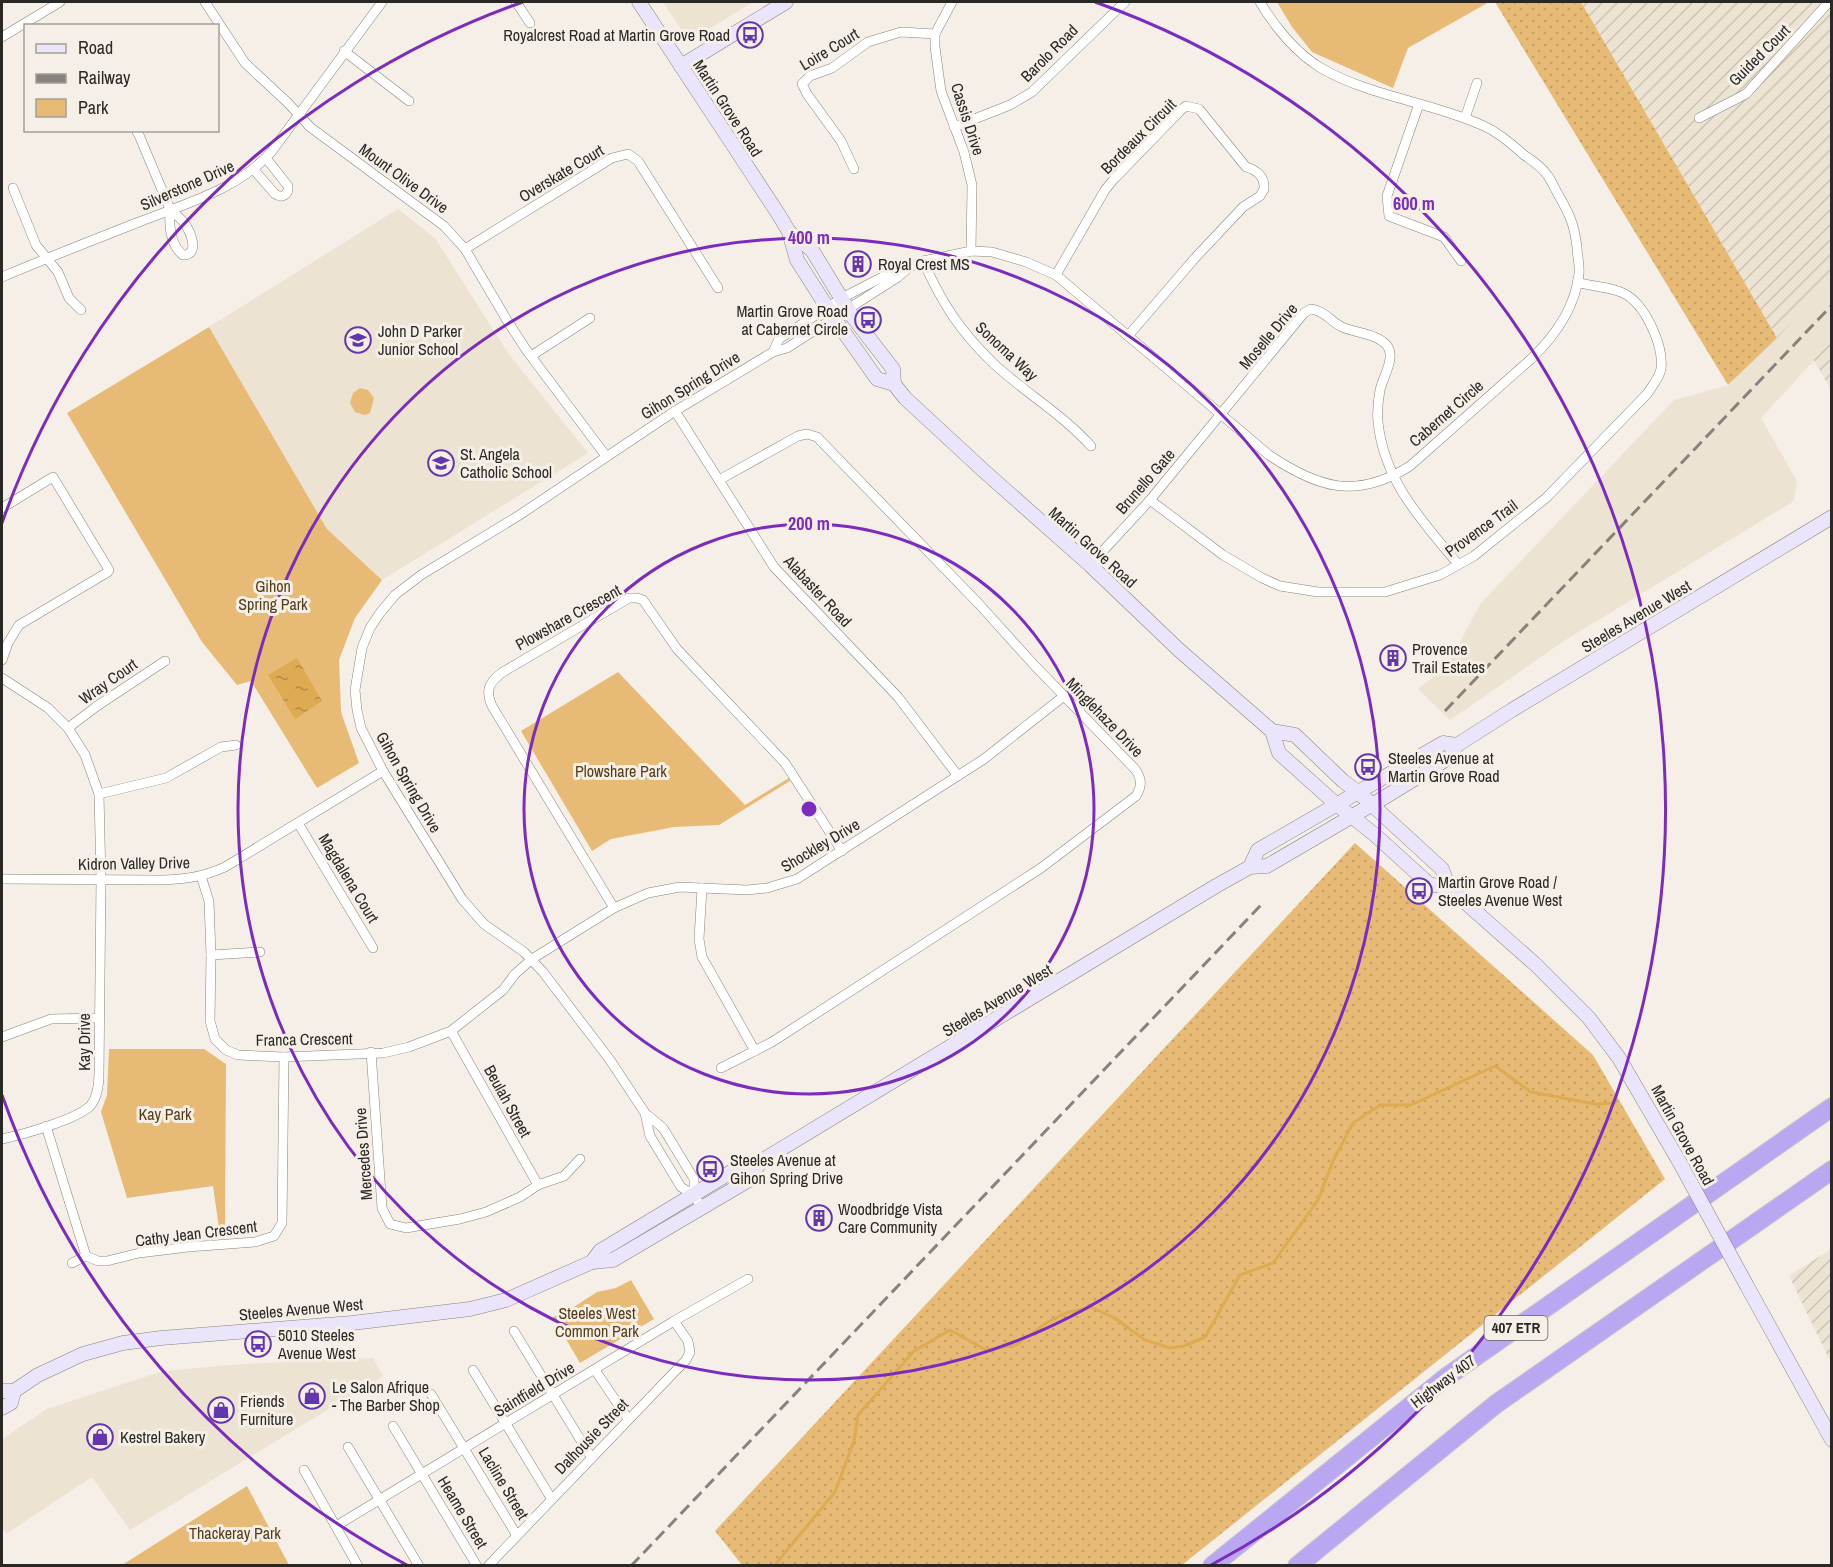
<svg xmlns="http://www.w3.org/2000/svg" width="1833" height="1567" font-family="'Archivo Narrow',sans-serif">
<defs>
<pattern id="industrial-furrows" width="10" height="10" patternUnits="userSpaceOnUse" patternTransform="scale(1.5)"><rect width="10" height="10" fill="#ede3d3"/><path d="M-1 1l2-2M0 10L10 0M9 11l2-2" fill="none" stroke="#cbc3b5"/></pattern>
<pattern id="grass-dots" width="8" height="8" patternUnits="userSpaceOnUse" patternTransform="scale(1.5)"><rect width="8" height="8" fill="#e7bb75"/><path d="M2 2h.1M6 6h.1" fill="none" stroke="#c6a165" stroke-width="1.8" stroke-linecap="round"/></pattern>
<pattern id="water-ripples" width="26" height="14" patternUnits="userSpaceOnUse" patternTransform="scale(1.5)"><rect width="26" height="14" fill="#deaa52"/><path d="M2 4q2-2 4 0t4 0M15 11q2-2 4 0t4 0" fill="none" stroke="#b48a44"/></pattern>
</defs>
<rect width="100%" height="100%" fill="#f5efe7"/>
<g fill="#ede3d3">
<polygon points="663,2 753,2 689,41"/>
<polygon points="398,209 435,238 508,353 588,453 382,580 327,529 209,327"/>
<polygon points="1831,280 1831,342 1761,418 1797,481 1794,501 1567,639 1450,720 1418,689 1448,665 1480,604 1674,400 1729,385"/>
<polygon points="373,1358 383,1376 130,1530 92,1477 6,1534 2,1527 2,1439 47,1409 163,1371 244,1364"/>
</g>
<g fill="url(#industrial-furrows)">
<polygon points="1581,2 1831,2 1831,280 1777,338"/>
<polygon points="1831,337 1831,390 1812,357"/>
<polygon points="1831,1249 1831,1363 1789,1276"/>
</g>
<g fill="url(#grass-dots)">
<polygon points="1495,2 1581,2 1777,338 1728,385"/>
<polygon points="1355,843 1593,1055 1665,1179 1182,1565 742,1565 715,1531"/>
</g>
<g fill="#e7bb75">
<polygon points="1277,2 1489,2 1408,48 1393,88 1312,52 1292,27"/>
<polygon points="209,327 327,529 382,580 355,618 339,660 341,712 359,763 317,788 251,681 237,685 202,642 67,413"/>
<polygon points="360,388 368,390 374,398 370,413 365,415 355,412 350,403 353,393"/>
<polygon points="618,672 745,805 789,778 790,781 719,825 674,827 611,839 592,851 521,731"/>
<polygon points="109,1049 204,1049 226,1064 225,1228 219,1228 213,1186 127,1198 101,1112 107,1095"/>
<polygon points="631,1280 654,1319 580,1363 553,1317 569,1310 597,1292 616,1288"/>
<polygon points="247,1486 289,1565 122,1565"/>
</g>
<polygon fill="url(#water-ripples)" points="297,658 322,701 295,719 268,675"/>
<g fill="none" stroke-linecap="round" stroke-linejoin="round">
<polyline stroke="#deaa52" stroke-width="3" points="774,1566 835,1492 854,1441 858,1415 914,1351 950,1330 986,1350 1016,1345 1046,1323 1066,1313 1091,1307 1116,1319 1145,1340 1170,1348 1184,1346 1205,1337 1240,1275 1273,1263 1318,1200 1333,1161 1353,1123 1380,1105 1411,1105 1495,1066 1531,1092 1595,1104 1615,1103"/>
<g stroke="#88837b" stroke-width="10">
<g id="street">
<polyline points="205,2 245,63 288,103 310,127 444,226 465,249 508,322 527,351 606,456"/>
<polyline points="516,2 530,23"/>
<polyline points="952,2 935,34 935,47 941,91 964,152 972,185 971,251"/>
<polyline points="2,37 60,2"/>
<polyline points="344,51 409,101"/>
<polyline points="1419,104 1387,196 1389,216 1444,237 1461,261"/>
<polyline points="1465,118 1477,83"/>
<polyline points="1699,118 1746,94 1828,3 1831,2"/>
<polyline points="954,127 1010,105 1032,92 1125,2"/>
<polyline points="136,130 139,135 170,209"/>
<polyline points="854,169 841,141 807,94 802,84 810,76 832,68 868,42 901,32 935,34"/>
<path d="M254 170 275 194C283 199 289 194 288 186L266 158"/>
<polyline points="13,188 36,245 58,272 69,298 81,310"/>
<path d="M170 209C175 214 181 218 185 224 191 233 200 255 183 255 170 245 169 224 170 209Z"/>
<polyline points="465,249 612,158 628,154 638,161 718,288"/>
<path d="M923 261C942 303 959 330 993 363 1024 392 1062 414 1091 446"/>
<path d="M1056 275 1105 190 1114 179 1181 110 1186 106 1199 109 1246 167C1257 170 1265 177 1264 189L1260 196 1243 207 1195 258 1128 336"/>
<path d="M2 277C47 258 93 240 139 222 185 204 239 189 272 151L382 2"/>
<path d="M773 352 779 339 842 298 894 271 908 268 923 261 971 251 992 252 1026 262 1056 275 1269 455C1318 488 1356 500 1410 466L1531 359C1554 337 1575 308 1579 274 1580 265 1577 255 1577 247 1574 224 1570 215 1559 196 1555 189 1552 182 1548 176 1542 167 1533 161 1524 155 1512 144 1499 133 1484 126 1432 102 1371 97 1321 68 1296 53 1274 26 1260 2"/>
<polyline points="531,356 590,318"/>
<polyline points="675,411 774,567 898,697 958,776"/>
<path d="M719 480 798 436 807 434 817 437 979 604 1035 666 1135 769C1142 779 1142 786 1136 796L1041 868 772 1042 721 1068"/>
<path d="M1150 500 1223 555 1262 578 1280 586 1318 592H1385L1440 575 1474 556 1546 498 1647 394C1652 386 1659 379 1661 369 1664 346 1645 303 1623 293 1609 286 1592 287 1577 282"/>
<polyline points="2,508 53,477 109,570 108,572 19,625 8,643 2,660"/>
<path d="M1090 565 1150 500 1304 313 1311 309C1324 310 1331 322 1342 327 1355 333 1380 334 1388 347 1395 359 1383 377 1380 390 1378 401 1377 412 1378 422 1384 481 1422 521 1458 564"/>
<path d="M2 678 48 708 68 728 85 755 99 794 101 880 99 1073C99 1084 98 1096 91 1105 79 1119 21 1135 2 1139"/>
<polyline points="68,728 97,706 165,661"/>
<polyline points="99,794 166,778 221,747 236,745"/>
<polyline points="298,823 373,948"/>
<polyline points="201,876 209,901 211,955 210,1021 215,1039 226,1050 238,1055 284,1057 383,1053 409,1047 451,1031 503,990 515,974 532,959 614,908 648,893 680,887 747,890 767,888 797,879 984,759 1064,696"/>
<path d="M2 879 154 880C179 880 201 878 225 867L383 771"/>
<polyline points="702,888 699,939 702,957 755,1051"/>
<path d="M614 908 492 706C485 690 489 682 503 672L629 598H637L643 600 677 649 785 763 842 851"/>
<polyline points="211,955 260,952"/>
<polyline points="451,1031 538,1185"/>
<polyline points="2,1037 51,1019 98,1018"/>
<polyline points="371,1052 382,1208 390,1224 406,1228 460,1219 486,1212 520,1197 538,1185 564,1176 580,1159"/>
<polyline points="645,1113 650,1136 681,1187 694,1195"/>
<polyline points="46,1126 86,1256"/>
<polyline points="701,1207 694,1195 694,1179 663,1128 645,1113 610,1060 543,972 524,952 484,924 462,899 383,771 361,728 357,710 355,690 362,648 370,628 380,613 395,595 421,575 518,516 675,411 773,352 787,348 898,277 906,270"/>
<polyline points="72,1263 86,1256 98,1261 107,1261 139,1253 188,1247 255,1242 274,1236 282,1223 284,1057"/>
<polyline points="514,1331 591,1457"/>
<polyline points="473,1370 551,1498"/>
<polyline points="595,1370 628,1419"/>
<polyline points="431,1394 516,1534"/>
<polyline points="393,1426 477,1566"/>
<polyline points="348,1447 419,1566"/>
<polyline points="304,1470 358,1566"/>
<polyline points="336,1526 674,1321 748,1279"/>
<polyline points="488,1566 686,1360 690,1352 688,1341 674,1321"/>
</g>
</g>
<g stroke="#88837b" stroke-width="15">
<g id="secondary">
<polyline points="639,2 779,215 789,232 797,260 834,318 877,379 894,384 905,398 984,471 1090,565 1179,650 1272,731 1279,753 1336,804 1375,835 1429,884 1449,888"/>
<polyline points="681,66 786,2"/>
<polyline points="789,232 812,250 852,316 893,369 894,384"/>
<polyline points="1272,731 1295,735 1343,781 1358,792 1442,869 1449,888 1536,965 1589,1018 1619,1058 1680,1163"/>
<polyline points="1250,867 1258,850 1443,743 1457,745"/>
<polyline points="592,1262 600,1251 741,1166 761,1161 1216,886 1250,867 1267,866 1385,797 1450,757 1457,745 1512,710 1832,517"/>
<polyline points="1747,1286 1832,1440"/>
<polyline points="2,1391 14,1391 38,1375 83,1354 123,1343 161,1338 352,1323 470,1309 506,1300 592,1262 613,1260 749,1180 761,1161"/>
<polyline points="2,1408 11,1403 14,1391"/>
</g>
</g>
<g stroke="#cccbcb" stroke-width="20">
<g id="highway">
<polyline points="1212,1566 1445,1378 1832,1107"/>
<polyline points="1297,1566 1496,1404 1832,1170"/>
</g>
</g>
<use href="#street" stroke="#fff" stroke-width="9"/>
<use href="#secondary" stroke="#eae5fb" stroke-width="14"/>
<use href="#highway" stroke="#baa7f1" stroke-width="18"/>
<g stroke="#86827d" stroke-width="3" stroke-dasharray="12 6" stroke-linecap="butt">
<polyline points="1445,711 1832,305"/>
<polyline points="631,1566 1261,905"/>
</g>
<g stroke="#88837b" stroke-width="15" stroke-linecap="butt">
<polyline id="secondary-bridge" points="1680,1163 1747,1286"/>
</g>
<use href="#secondary-bridge" stroke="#eae5fb" stroke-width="14"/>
</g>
<g fill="none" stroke="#7b2cbf" stroke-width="3">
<circle cx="809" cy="809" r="285"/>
<circle cx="809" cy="809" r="571"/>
<path d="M407 1565A856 856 0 0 1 2 1095M2 523A856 856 0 0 1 523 2M1095 2A856 856 0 0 1 1211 1565"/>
</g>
<defs>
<g id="bus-ring" transform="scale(1.35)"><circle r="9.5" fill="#f5efe7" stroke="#6336ae" stroke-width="1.5"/><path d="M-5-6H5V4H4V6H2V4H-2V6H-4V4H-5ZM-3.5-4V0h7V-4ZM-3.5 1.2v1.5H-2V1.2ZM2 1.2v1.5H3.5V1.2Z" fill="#6336ae"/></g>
<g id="building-ring" transform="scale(1.35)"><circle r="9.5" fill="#f5efe7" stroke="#6336ae" stroke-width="1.5"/><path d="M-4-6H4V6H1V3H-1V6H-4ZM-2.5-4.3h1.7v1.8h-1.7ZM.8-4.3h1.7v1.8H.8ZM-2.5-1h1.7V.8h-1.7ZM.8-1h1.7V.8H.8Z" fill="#6336ae"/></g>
<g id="school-ring" transform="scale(1.35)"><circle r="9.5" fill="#f5efe7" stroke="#6336ae" stroke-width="1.5"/><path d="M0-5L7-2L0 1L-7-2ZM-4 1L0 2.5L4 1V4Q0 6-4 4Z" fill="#6336ae"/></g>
<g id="shop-ring" transform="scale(1.35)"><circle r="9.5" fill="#f5efe7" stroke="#6336ae" stroke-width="1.5"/><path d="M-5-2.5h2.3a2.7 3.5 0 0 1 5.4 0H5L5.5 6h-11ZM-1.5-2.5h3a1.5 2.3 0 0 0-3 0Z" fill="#6336ae"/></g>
</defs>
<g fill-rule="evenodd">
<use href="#bus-ring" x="750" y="35"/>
<use href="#building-ring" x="858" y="264"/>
<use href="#bus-ring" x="868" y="320"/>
<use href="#school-ring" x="358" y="340"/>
<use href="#school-ring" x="441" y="463"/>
<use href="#building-ring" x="1393" y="658"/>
<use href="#bus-ring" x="1368" y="767"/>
<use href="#bus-ring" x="1419" y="891"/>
<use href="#bus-ring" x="710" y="1169"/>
<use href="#building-ring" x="819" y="1218"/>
<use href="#bus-ring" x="258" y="1344"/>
<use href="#shop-ring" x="312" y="1396"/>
<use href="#shop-ring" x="221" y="1410"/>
<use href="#shop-ring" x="100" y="1437"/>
</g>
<g text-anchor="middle" stroke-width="6" stroke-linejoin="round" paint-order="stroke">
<rect fill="#f5efe7" stroke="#67645f" stroke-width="1.5" x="1484.5" y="1316" width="63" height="24" rx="4.5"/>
<g font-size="15" font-weight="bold" fill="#2a2825">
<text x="1516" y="1333">407 ETR</text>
</g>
<g font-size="16" fill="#2a2825" stroke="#f5efe7" text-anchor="start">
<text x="730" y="41" text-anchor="end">Royalcrest Road at Martin Grove Road</text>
<text x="878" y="270">Royal Crest MS</text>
<text x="848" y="317" text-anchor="end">Martin Grove Road<tspan x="848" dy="18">at Cabernet Circle</tspan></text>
<text x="378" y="337">John D Parker<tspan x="378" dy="18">Junior School</tspan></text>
<text x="460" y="460">St. Angela<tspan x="460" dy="18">Catholic School</tspan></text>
<text x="1412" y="655">Provence<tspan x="1412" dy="18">Trail Estates</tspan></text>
<text x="1388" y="764">Steeles Avenue at<tspan x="1388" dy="18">Martin Grove Road</tspan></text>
<text x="1438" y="888">Martin Grove Road /<tspan x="1438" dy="18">Steeles Avenue West</tspan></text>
<text x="730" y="1166">Steeles Avenue at<tspan x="730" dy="18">Gihon Spring Drive</tspan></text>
<text x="838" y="1215">Woodbridge Vista<tspan x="838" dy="18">Care Community</tspan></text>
<text x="278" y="1341">5010 Steeles<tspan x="278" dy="18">Avenue West</tspan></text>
<text x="332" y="1393">Le Salon Afrique<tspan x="332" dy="18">- The Barber Shop</tspan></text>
<text x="240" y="1407">Friends<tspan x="240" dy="18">Furniture</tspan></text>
<text x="120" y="1443">Kestrel Bakery</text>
</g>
<g font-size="16" fill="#2a2825" stroke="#f5efe7">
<text transform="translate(829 49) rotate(-31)" y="6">Loire Court</text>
<text transform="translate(1049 53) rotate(-45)" y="6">Barolo Road</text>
<text transform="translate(1759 55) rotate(-45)" y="6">Guided Court</text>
<text transform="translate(728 108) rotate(57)" y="6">Martin Grove Road</text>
<text transform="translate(968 119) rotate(72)" y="6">Cassis Drive</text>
<text transform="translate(1138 136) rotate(-45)" y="6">Bordeaux Circuit</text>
<text transform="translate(561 173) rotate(-31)" y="6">Overskate Court</text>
<text transform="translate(404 178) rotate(36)" y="6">Mount Olive Drive</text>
<text transform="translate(187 185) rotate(-24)" y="6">Silverstone Drive</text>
<text transform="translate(1268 336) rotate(-50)" y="6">Moselle Drive</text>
<text transform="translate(1007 351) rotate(43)" y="6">Sonoma Way</text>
<text transform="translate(690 385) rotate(-32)" y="6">Gihon Spring Drive</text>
<text transform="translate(1446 413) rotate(-41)" y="6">Cabernet Circle</text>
<text transform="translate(1145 481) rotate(-49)" y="6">Brunello Gate</text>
<text transform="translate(1481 528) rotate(-36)" y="6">Provence Trail</text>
<text transform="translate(1093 547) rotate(42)" y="6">Martin Grove Road</text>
<text transform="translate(818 591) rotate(47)" y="6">Alabaster Road</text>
<text transform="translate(1636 616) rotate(-31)" y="6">Steeles Avenue West</text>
<text transform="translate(568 617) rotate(-29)" y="6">Plowshare Crescent</text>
<text transform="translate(108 681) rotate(-35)" y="6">Wray Court</text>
<text transform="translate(1105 717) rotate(46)" y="6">Minglehaze Drive</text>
<text transform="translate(409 782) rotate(60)" y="6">Gihon Spring Drive</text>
<text transform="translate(820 845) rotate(-31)" y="6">Shockley Drive</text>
<text transform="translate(134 863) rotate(-1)" y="6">Kidron Valley Drive</text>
<text transform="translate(349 878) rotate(59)" y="6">Magdalena Court</text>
<text transform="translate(997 1000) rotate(-31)" y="6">Steeles Avenue West</text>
<text transform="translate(304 1039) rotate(-1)" y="6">Franca Crescent</text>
<text transform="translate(84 1042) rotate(-90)" y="6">Kay Drive</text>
<text transform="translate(508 1101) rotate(61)" y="6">Beulah Street</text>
<text transform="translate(1683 1135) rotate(61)" y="6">Martin Grove Road</text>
<text transform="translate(363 1154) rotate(-94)" y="6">Mercedes Drive</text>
<text transform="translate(196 1233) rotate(-7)" y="6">Cathy Jean Crescent</text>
<text transform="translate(301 1309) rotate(-5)" y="6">Steeles Avenue West</text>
<text transform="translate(1443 1381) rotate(-37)" y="6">Highway 407</text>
<text transform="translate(534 1389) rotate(-31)" y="6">Saintfield Drive</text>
<text transform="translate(591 1436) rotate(-46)" y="6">Dalhousie Street</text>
<text transform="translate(504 1483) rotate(59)" y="6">Lacline Street</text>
<text transform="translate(463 1512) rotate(59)" y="6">Heame Street</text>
</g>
<g font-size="16" fill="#533d18" stroke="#f5efe7">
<text x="273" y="592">Gihon<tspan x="273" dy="18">Spring Park</tspan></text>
<text x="621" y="777">Plowshare Park</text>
<text x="165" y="1120">Kay Park</text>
<text x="597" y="1319">Steeles West<tspan x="597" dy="18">Common Park</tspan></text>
<text x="235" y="1539">Thackeray Park</text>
</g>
</g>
<circle cx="809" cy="809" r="9" fill="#7b2cbf" stroke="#f5efe7" stroke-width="3"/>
<g font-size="18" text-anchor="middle" font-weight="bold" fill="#7b2cbf" stroke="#f5efe7" stroke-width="6" stroke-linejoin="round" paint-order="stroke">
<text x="1414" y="210">600 m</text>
<text x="809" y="244">400 m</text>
<text x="809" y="530">200 m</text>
</g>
<rect width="1833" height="1567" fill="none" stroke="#2a2825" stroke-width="6"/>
<rect x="24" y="24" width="195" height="108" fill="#f5efe7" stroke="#a49f99" stroke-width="1.5"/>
<rect x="36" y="44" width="30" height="9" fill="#eae5fb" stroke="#a49f99" stroke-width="1.5"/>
<text x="78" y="54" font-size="18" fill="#2a2825">Road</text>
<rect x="36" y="74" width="30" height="9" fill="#86827d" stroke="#a49f99" stroke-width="1.5"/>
<text x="78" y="84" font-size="18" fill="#2a2825">Railway</text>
<rect x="36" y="99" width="30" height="18" fill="#e7bb75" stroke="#a49f99" stroke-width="1.5"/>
<text x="78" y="114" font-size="18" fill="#2a2825">Park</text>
</svg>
